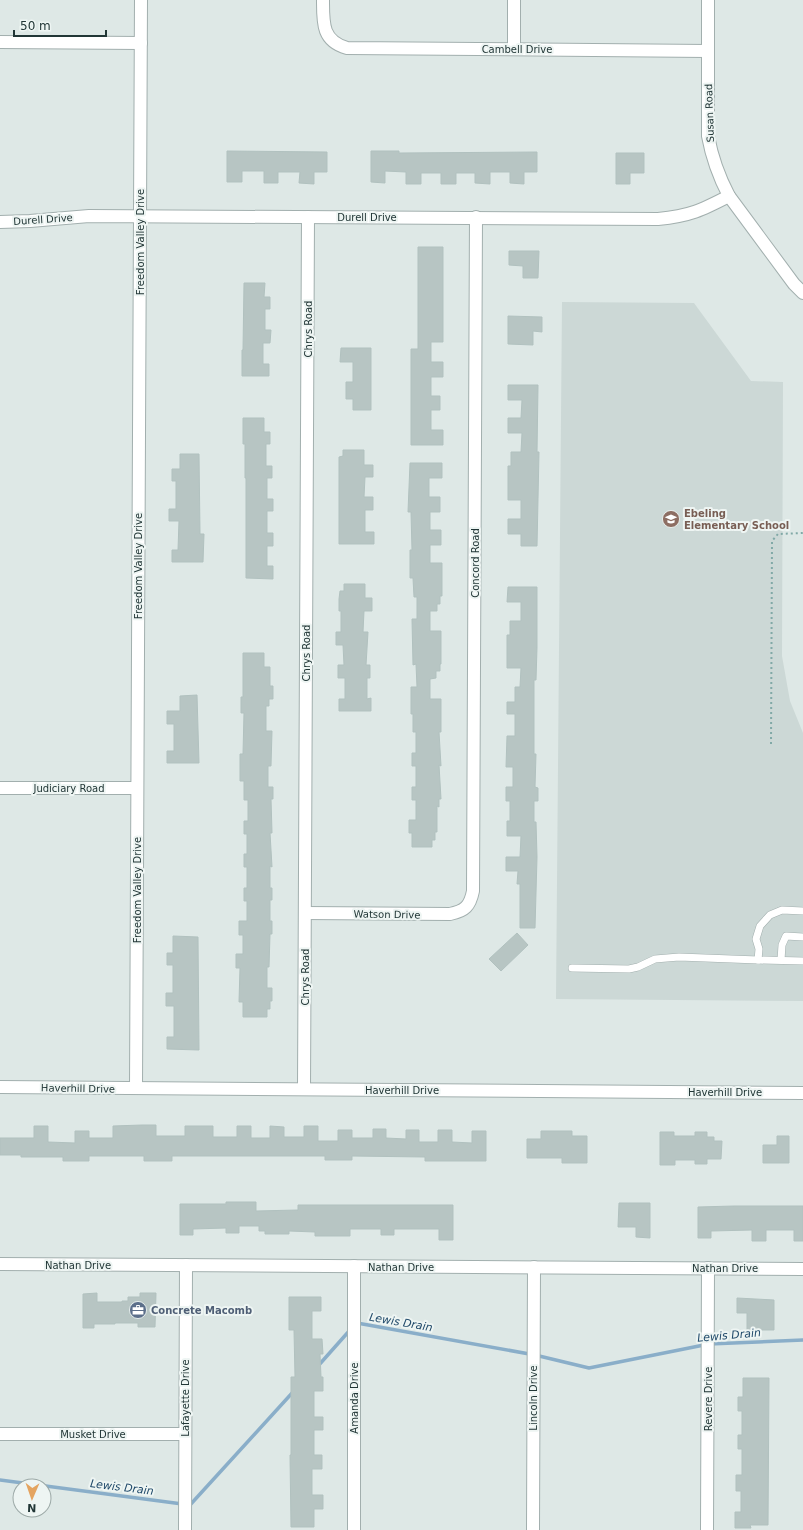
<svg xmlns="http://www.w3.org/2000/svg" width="803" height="1530" font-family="'DejaVu Sans',sans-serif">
<rect width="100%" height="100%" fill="#dee8e6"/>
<polygon fill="#ccd8d6" points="562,302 694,303 751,381 783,382 782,656 790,701 803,733 803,1001 556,999"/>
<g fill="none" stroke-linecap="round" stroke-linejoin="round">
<g stroke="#8aaec9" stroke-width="3.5">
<polyline points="357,1323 535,1355 589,1368 709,1344 803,1340"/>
<polyline points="318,1366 350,1330"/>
<polyline points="0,1480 190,1505 293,1392"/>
</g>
</g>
<g fill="#b7c5c3" stroke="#b1c1bf">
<polygon points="227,151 327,152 327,172 314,172 314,184 299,183 300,172 278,172 278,183 264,183 264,171 242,171 242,182 227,182"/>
<polygon points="371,151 399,151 399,153 537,152 537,172 524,172 524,184 510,183 510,172 490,172 490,184 475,183 475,173 456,173 456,184 441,184 441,173 421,173 421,184 406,184 406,172 385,171 385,183 371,182"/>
<polygon points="616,153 644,153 644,173 630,173 630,184 616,184"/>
<polygon points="418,247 443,247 443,342 431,342 431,362 443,362 443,377 431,377 431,396 440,396 440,410 431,410 431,430 443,430 443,445 411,445 411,349 418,349"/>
<polygon points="509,251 539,251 538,278 523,278 523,266 509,265"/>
<polygon points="244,283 265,283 264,297 270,297 270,309 265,309 265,330 271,330 270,343 263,343 263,364 269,364 269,376 242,376 242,350 243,350"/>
<polygon points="508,316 542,317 542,332 533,331 533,345 508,344"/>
<polygon points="341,348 371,348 371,410 353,410 353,399 346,399 346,382 353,382 353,362 340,362"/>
<polygon points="508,385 538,385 537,452 539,452 537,546 521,546 521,534 508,534 508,519 521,519 521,500 508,500 508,466 511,466 511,452 521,452 522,433 508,433 508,418 521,418 522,400 508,400"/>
<polygon points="243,418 264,418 264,432 270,432 270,444 266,444 266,466 272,466 272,478 267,478 267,499 273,499 273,511 267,511 267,533 273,533 273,546 267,546 267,566 273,566 273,579 246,578 246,478 245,478 245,444 243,444"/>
<polygon points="343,450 364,450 364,465 373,465 373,477 365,477 364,497 373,497 373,510 365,510 365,532 374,532 374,544 339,544 339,457 343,456"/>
<polygon points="180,454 199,454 200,534 204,534 203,562 172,562 172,550 178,550 179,521 169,521 169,509 176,509 176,481 172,481 172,469 180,469"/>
<polygon points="410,463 442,463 442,478 429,478 429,497 440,497 440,512 430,512 430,530 441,530 441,545 430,545 430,563 442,563 442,596 440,596 440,604 437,604 437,611 430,611 430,631 441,631 441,664 440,664 440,671 436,671 436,678 430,679 430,699 441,699 441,732 439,732 441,766 439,765 441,799 439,799 439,807 437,806 437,832 435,832 435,840 432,840 432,847 412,847 412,833 409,833 409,820 416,820 416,800 412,800 412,787 416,787 416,766 412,766 412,753 416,753 416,732 413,732 413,714 411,714 411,687 417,687 416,664 413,665 412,619 417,619 417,597 414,597 413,578 410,578 410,550 412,550 411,512 408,512"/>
<polygon points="344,584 365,584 365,598 372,598 372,611 364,611 363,632 368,632 366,665 370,665 370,678 367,678 367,699 371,698 371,711 339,711 339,699 345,699 345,678 338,678 338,665 344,665 343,645 336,645 336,632 341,632 341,611 339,611 339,599 340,591 344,591"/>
<polygon points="508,587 537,587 537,647 536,680 534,680 534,754 536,754 535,787 538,788 538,801 534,801 534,822 536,822 537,857 535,928 520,928 520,884 517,884 518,871 506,871 506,857 520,857 521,836 507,836 507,821 510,821 510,801 506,801 506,787 513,787 513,767 506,767 507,736 515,736 515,714 507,714 507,702 515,702 515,687 520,687 521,668 507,668 507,635 510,635 510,621 521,621 521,602 507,602"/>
<polygon points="243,653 264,653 264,667 270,667 270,686 273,686 273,699 269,699 269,706 266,706 266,731 272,731 271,766 268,766 268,787 273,787 273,799 271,799 272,833 270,833 272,867 270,866 270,888 272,888 272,900 270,900 270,921 272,921 272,934 270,934 269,967 267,967 267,988 272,988 272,1001 270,1001 270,1009 267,1009 267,1017 243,1017 243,1002 239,1002 240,968 236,968 236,954 243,954 243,935 239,935 239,921 247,921 247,901 244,901 244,888 247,888 247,867 244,867 244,854 247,854 247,834 244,834 244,821 248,821 248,800 244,800 244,781 240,781 240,754 243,754 244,713 241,713 241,697 243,697"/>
<polygon points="197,695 199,763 167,763 167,751 174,751 174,724 167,724 167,711 180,711 180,696"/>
<polygon points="517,933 528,945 501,971 489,959"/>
<polygon points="173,936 198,937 199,1050 167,1049 167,1037 174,1037 174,1006 166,1006 166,993 173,993 173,965 167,965 167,953 173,953"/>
<polygon points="142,1125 156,1125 156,1136 185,1136 185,1126 213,1126 213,1137 237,1137 237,1126 251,1126 251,1138 270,1138 270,1126 284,1127 284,1137 304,1137 304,1126 318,1126 318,1141 338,1141 338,1130 352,1130 352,1138 373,1138 373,1129 386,1129 386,1138 406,1139 406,1130 419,1130 419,1142 438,1142 438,1130 452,1130 452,1142 472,1143 472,1131 486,1131 486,1161 425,1161 425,1157 352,1156 352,1160 325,1160 325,1156 172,1156 172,1161 144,1161 144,1156 89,1156 89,1161 63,1161 63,1157 21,1157 21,1155 0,1155 0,1138 34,1138 34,1126 48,1126 48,1142 75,1143 75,1131 89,1131 89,1138 113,1138 113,1126"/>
<polygon points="541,1131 572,1131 572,1136 587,1136 587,1163 562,1163 562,1158 527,1158 527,1139 541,1139"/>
<polygon points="660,1132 674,1132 674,1136 695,1136 695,1132 707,1132 707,1137 714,1137 714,1141 722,1141 721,1159 707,1159 707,1164 695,1164 695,1160 675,1160 675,1165 660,1165"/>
<polygon points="777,1136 789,1136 789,1163 763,1163 763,1145 777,1145"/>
<polygon points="226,1202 256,1202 256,1211 298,1210 298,1205 453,1205 453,1240 439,1240 439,1229 394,1229 394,1235 381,1235 381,1229 350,1229 350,1236 315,1236 315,1232 289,1231 289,1234 265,1234 265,1231 259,1231 259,1226 239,1226 239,1233 226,1233 226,1228 193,1229 193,1235 180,1235 180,1204 226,1204"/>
<polygon points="619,1203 650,1203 650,1238 636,1237 636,1227 618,1227"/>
<polygon points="734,1206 803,1206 803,1241 794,1241 794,1230 766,1230 766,1241 752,1241 752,1230 711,1231 711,1238 698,1238 698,1207"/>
<polygon points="97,1293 97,1302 122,1302 122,1301 128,1301 128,1297 140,1297 140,1293 156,1293 155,1327 138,1327 138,1323 115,1323 115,1324 94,1324 94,1328 83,1328 83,1294"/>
<polygon points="289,1297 321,1297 321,1311 312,1311 312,1339 322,1339 323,1354 320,1354 321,1377 323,1377 323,1391 314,1391 314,1417 323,1417 323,1430 314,1430 314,1455 322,1455 322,1469 312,1469 312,1495 323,1495 323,1509 314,1509 314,1527 291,1527 290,1455 291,1455 291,1377 295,1377 294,1330 289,1330"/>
<polygon points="737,1298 774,1300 774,1330 747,1330 747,1313 737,1313"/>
<polygon points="743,1378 769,1378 768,1525 750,1525 751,1528 735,1528 735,1512 741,1512 741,1491 736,1491 736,1475 742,1475 742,1449 738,1449 738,1435 742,1435 742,1411 738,1411 738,1397 743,1397"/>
</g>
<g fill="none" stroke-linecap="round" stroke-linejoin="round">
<g stroke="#a2afae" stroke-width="8">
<g id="service">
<polyline points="803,911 782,910 770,915 760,926 756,939 759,949 758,960 803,961"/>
<polyline points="781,960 782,945 786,936 803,937"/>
<polyline points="572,968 629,969 638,967 655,959 679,957 758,960"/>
</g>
</g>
<g stroke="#a2afae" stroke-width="14">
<g id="minor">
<path d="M323 0C323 23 322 41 347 48L708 51"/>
<path d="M708 0V136C712 158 719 177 729 196L794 284 803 293"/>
<polyline points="0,42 141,43"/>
<polyline points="514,49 514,0"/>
<path d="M0 222 30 221 89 216 658 219C690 216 702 210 729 196"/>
<polyline points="0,788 137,788"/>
<path d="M305 913 450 914C465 911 470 906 473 891L476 217"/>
<polyline points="0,1087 803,1093"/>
<polyline points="136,1088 141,0"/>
<polyline points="304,1089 308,217"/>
<polyline points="0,1264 803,1269"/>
<polyline points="0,1434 185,1434"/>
<polyline points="185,1530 186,1265"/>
<polyline points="354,1530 354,1266"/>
<polyline points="533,1530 534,1267"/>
<polyline points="707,1530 708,1268"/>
</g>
</g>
<polyline stroke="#81a9a7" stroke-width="2" stroke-dasharray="2 3" stroke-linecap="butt" points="771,744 772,541 778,534 803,533"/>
<use href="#service" stroke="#fff" stroke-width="7"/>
<use href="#minor" stroke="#fff" stroke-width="12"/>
</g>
<defs>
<g id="school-disc" transform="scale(0.9)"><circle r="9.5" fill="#8d6e63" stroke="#eef5f3"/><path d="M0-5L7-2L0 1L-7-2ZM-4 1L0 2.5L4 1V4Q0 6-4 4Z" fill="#fff"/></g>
<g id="office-disc" transform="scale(0.9)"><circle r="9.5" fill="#5c6f8a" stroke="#eef5f3"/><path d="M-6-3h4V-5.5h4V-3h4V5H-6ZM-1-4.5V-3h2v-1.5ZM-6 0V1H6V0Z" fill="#fff"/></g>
</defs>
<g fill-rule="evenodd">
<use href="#school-disc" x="671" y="519"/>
<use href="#office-disc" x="138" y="1310"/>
</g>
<g text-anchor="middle" stroke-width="4" stroke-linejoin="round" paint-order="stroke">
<g font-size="10" fill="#213636" stroke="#eef5f3">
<text x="517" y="53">Cambell Drive</text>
<text transform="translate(709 113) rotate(-92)" y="4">Susan Road</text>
<text x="367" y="221">Durell Drive</text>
<text transform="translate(43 219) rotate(-4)" y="4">Durell Drive</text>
<text transform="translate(140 242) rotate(-90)" y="4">Freedom Valley Drive</text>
<text transform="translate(308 329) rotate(-90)" y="4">Chrys Road</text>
<text transform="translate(475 563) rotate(-90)" y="4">Concord Road</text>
<text transform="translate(138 566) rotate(-90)" y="4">Freedom Valley Drive</text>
<text transform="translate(306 653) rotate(-90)" y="4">Chrys Road</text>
<text x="69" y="792">Judiciary Road</text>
<text transform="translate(137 890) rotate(-90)" y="4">Freedom Valley Drive</text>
<text transform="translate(387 914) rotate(1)" y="4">Watson Drive</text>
<text transform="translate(305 977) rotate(-90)" y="4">Chrys Road</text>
<text transform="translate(78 1088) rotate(1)" y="4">Haverhill Drive</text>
<text x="402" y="1094">Haverhill Drive</text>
<text x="725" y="1096">Haverhill Drive</text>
<text x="78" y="1269">Nathan Drive</text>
<text x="401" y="1271">Nathan Drive</text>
<text x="725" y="1272">Nathan Drive</text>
<text transform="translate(185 1398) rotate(-90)" y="4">Lafayette Drive</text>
<text transform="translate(354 1398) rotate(-90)" y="4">Amanda Drive</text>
<text transform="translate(533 1398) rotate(-90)" y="4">Lincoln Drive</text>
<text transform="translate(708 1399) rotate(-90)" y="4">Revere Drive</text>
<text x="93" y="1438">Musket Drive</text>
</g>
<g font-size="10" font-weight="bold" fill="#785e54" stroke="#eef5f3" text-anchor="start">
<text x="684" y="517">Ebeling<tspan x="684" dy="12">Elementary School</tspan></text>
</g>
<g font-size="10" font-weight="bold" fill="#4e5e75" stroke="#eef5f3" text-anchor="start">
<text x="151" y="1314">Concrete Macomb</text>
</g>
<g font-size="11" font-style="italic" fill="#224b6b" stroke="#eef5f3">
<text transform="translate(401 1322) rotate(10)" y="4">Lewis Drain</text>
<text transform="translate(729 1335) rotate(-5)" y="4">Lewis Drain</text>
<text transform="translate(122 1487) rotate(7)" y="4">Lewis Drain</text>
</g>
</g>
<g transform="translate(32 1498) rotate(182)"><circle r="19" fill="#eef5f3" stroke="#9ca9a7"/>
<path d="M0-3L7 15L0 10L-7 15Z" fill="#e4a460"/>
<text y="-6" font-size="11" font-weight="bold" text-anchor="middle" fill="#213636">N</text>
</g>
<path d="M14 30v6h92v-6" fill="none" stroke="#213636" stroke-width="2"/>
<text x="20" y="30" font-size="12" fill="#213636" stroke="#eef5f3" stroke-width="3" paint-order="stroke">50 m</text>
</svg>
